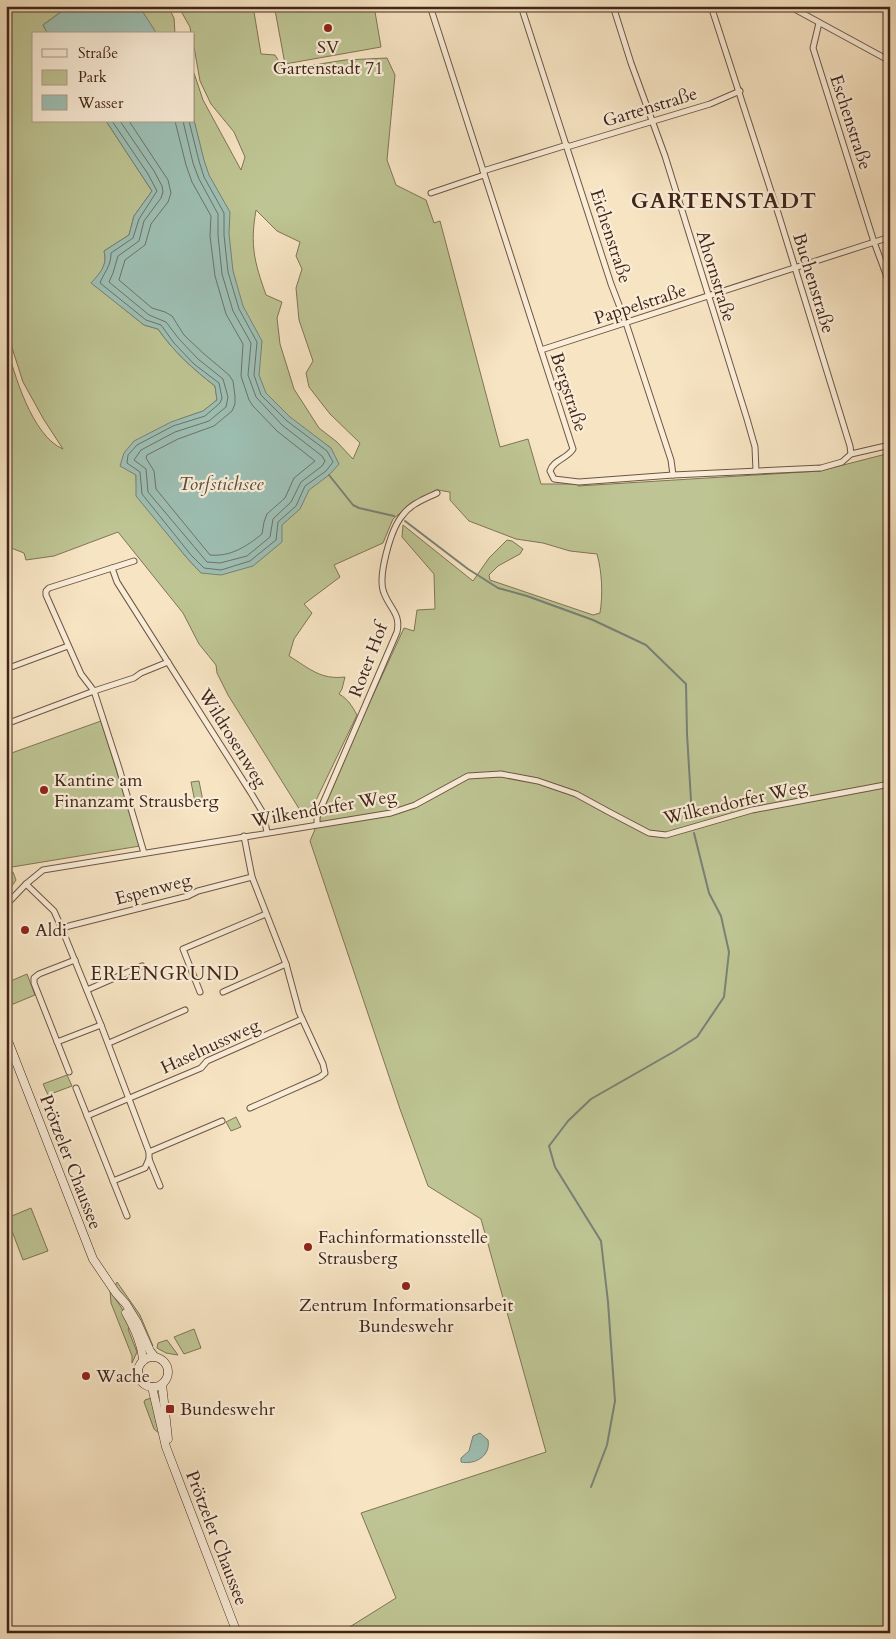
<svg xmlns="http://www.w3.org/2000/svg" width="896" height="1639" font-family="Cardo,serif">
<rect width="100%" height="100%" fill="#f7e4c3"/>
<filter id="stains"><feTurbulence type="fractalNoise" baseFrequency=".004" numOctaves="4"/><feColorMatrix values="0 0 0 0 .2 0 0 0 0 .09 0 0 0 0 .02 0 0 0 .5 -.17"/></filter>
<radialGradient id="worn" r=".72"><stop offset=".6" stop-color="#630" stop-opacity="0"/><stop offset="1" stop-color="#630" stop-opacity=".3"/></radialGradient>
<g fill="#bec493" stroke="#807456" fill-rule="evenodd">
<path d="M6 6H69L43 25 48 34H34V121H106L152 191 134 216 129 235 104 251C108 265 100 273 92 283L144 325 158 329C174 352 193 369 215 386L217 400 203 411 180 419 136 475 137 496 187 558 201 573 282 525 331 448 313 436 300 438 265 415 194 121V73L203 100 241 170 245 157 234 132 211 104 200 81 194 47V34H191L190 27 178 6H253L261 54 275 55 283 68 288 69 345 60 387 58 395 75 387 160 396 185 426 200 434 223 440 221 500 447 528 439 541 484H578V486L820 471 890 453V1633H340L396 1598 361 1513 546 1452 481 1219 428 1186 400 1109 310 841 362 719 404 628 414 631 417 610 435 609 434 574 402 537 403 525 473 581 489 558 507 540 512 541 523 549 520 554 498 566 489 575 490 580 593 615 600 613C603 594 602 572 597 554L570 551 543 543 516 539 469 521 450 500V492L437 490 421 497 405 509 393 519 383 543 334 565 340 577 304 604 312 613 294 639 289 656C309 668 320 680 345 677L342 689 339 694C348 699 352 706 357 715L308 817 303 815 228 695 217 673 216 665 199 644 183 613 118 532 54 556 26 560 24 553 6 546V343C14 374 32 436 63 449L44 420 23 382 6 329ZM256 210 277 231 300 242 296 256 302 269 296 288 299 320 313 361 306 373 309 387 330 414 360 443 353 459 337 442 319 428 294 389 280 344 277 318 282 302 266 295C254 261 250 245 256 210Z"/>
<polygon points="130,6 168,6 174,18 175,34 153,34"/>
<polygon points="295,6 374,6 381,47 285,64 275,10"/>
<polygon points="101,721 140,846 6,868 6,755"/>
<polygon points="199,781 203,801 195,802 191,782"/>
<polygon points="13,872 16,880 12,886 8,881 6,882 6,873"/>
<polygon points="27,974 35,995 6,1007 6,983"/>
<polygon points="67,1075 72,1086 48,1095 43,1084"/>
<polygon points="236,1117 241,1127 231,1131 226,1122"/>
<polygon points="31,1208 48,1251 23,1260 7,1218"/>
<polygon points="117,1282 140,1315 153,1346 150,1347 115,1286"/>
<polygon points="110,1291 121,1307 131,1327 128,1329 137,1352 132,1363 132,1356 111,1303"/>
<polygon points="194,1329 201,1348 184,1354 174,1337"/>
<polygon points="167,1340 178,1355 166,1353 157,1348 158,1343"/>
<polygon points="154,1397 161,1435 154,1429 144,1402 145,1400"/>
</g>
<g fill="#9dbfb4" stroke="#788176">
<polygon points="69,6 139,6 157,34 48,34 43,25"/>
<path d="M194 120 204 160 209 175 230 212 229 234 233 271 243 306 262 341 259 375 266 393 290 417 331 448 339 464 329 475 309 490 300 509 282 525V542L253 566 221 575 201 573 187 558 136 496V475L120 466 124 453 134 441 171 422 203 411 217 400 215 386C193 369 174 352 158 329L144 325 91 283C100 273 108 265 104 251L129 235 134 216 152 191 106 121Z"/>
<path d="M480 1433 488 1440C491 1456 475 1465 461 1462V1458L469 1451 473 1436Z"/>
</g>
<g fill="none" stroke-linecap="round" stroke-linejoin="round">
<g stroke="#6f7266" stroke-width="1">
<path d="M112 121 148 174 157 191 139 219 133 238 111 253C111 267 104 272 100 283L146 320 161 325 174 343 194 364 219 383 222 398 220 403 205 416 173 426 137 445 128 455 127 463 140 472 142 494 191 555 204 568 221 570 250 561 276 540 278 522 296 506 305 486 326 471 333 462 327 451 287 421 261 395 254 375 257 342 239 309 228 272 224 235V213L204 177 199 161 189 121"/>
<polyline points="120,121 154,171 162,186 163,192 161,198 144,221 139,241 118,256 113,273 109,282 149,315 166,322 179,339 198,359 223,379 228,397 226,407 209,421 175,432 141,450 134,460 146,469 148,492 207,562 220,563 247,556 270,537 273,519 291,502 301,482 322,466 325,461 322,456 282,425 256,397 248,375 251,343 233,311 222,274 218,235 218,214 199,179 193,163 183,121"/>
<path d="M129 121 168 180 171 193 168 202 151 224 145 245 125 260 119 280 152 308 165 312 172 316 184 335 203 353 229 375 233 381 235 396V404L232 411 214 426 178 439 147 455 146 458 154 471 156 489 210 555C231 557 247 546 262 534L264 522 267 514 285 498 294 478 315 461 277 431 253 406 249 400 241 376 243 344 226 314 215 276 210 236 211 216 192 182 186 165 175 121"/>
</g>
<g stroke="#788176" stroke-width="2">
<polyline points="329,475 353,505 359,508 394,516"/>
<polyline points="405,521 468,569 498,588 527,596 593,620 646,645 686,684 687,734 692,817"/>
<polyline points="591,1487 607,1445 615,1401 608,1302 601,1241 555,1167 549,1146 568,1121 591,1099 675,1051 697,1037 724,997 729,952 721,916 709,893 694,833"/>
</g>
<g stroke="#6e5544" stroke-width="7">
<g id="minor">
<path d="M430 6 573 449C567 459 553 460 550 471L554 479 579 482 673 475 821 468 842 462 851 454 890 445"/>
<polyline points="521,6 611,284 626,323 671,460 673,475"/>
<polyline points="613,6 631,63 665,156 747,419 755,447 756,471"/>
<polyline points="711,6 779,216 850,446 851,454"/>
<polyline points="789,6 890,61"/>
<polyline points="819,23 813,48 874,242 890,285"/>
<polyline points="567,147 710,104 740,91"/>
<polyline points="483,171 567,145"/>
<polyline points="431,193 484,175"/>
<polyline points="541,350 890,237"/>
<polyline points="112,568 134,561"/>
<polyline points="6,669 68,646"/>
<polyline points="6,724 94,691 134,678 141,673 168,662"/>
<path d="M317 824V817L397 632C401 614 390 609 384 593 377 577 391 529 402 516 410 504 425 499 437 493"/>
<polyline points="244,836 252,877 286,964 299,1012 323,1064 325,1073 320,1077 250,1108"/>
<polyline points="144,853 119,768 94,691 81,674 46,595 46,591 49,588 112,568 117,582 251,793 263,813 267,832"/>
<polyline points="26,884 54,911 62,929 101,1025 149,1152 149,1159 160,1186"/>
<polyline points="6,905 26,884 43,870 391,813 415,805 468,776 501,774 538,781 576,794 609,812 649,833 666,835 752,810 890,784"/>
<polyline points="62,929 69,926 188,896 198,891 252,877"/>
<polyline points="87,990 142,966"/>
<polyline points="200,992 183,949 266,914"/>
<polyline points="223,992 286,964"/>
<polyline points="57,1042 101,1025"/>
<polyline points="109,1043 185,1010"/>
<polyline points="69,1072 34,983 34,978 39,974 75,960"/>
<polyline points="76,1088 113,1181 145,1168 149,1159"/>
<polyline points="87,1116 201,1068 207,1061 302,1019"/>
<polyline points="149,1152 222,1121"/>
<polyline points="113,1181 127,1216"/>
</g>
</g>
<g stroke="#412519" stroke-width="9">
<g id="secondary">
<polyline points="6,1036 93,1259 116,1293 126,1304 137,1322 150,1351 155,1357"/>
<path d="M126 1313C134 1327 142 1345 143 1361"/>
<circle cx="153" cy="1372" r="15"/>
<polyline points="162,1384 168,1439"/>
<polyline points="152,1387 166,1447 237,1633"/>
</g>
</g>
<use href="#minor" stroke="#faedd8" stroke-width="5"/>
<use href="#secondary" stroke="#faedd8" stroke-width="8"/>
</g>
<g fill="#8f2418" stroke="#faedd8" stroke-width="2">
<circle cx="328" cy="28" r="5"/>
<circle cx="44" cy="790" r="5"/>
<circle cx="25" cy="930" r="5"/>
<circle cx="308" cy="1247" r="5"/>
<circle cx="406" cy="1286" r="5"/>
<circle cx="86" cy="1376" r="5"/>
<rect x="165" y="1404" width="10" height="10" rx="2.5"/>
</g>
<g text-anchor="middle" stroke-width="4.5" stroke-linejoin="round" paint-order="stroke">
<g font-size="18" fill="#412519" stroke="#faedd8" text-anchor="start">
<text x="328" y="53" text-anchor="middle">SV<tspan x="328" dy="21">Gartenstadt 71</tspan></text>
<text x="54" y="786">Kantine am<tspan x="54" dy="21">Finanzamt Strausberg</tspan></text>
<text x="35" y="936">Aldi</text>
<text x="318" y="1243">Fachinformationsstelle<tspan x="318" dy="21">Strausberg</tspan></text>
<text x="406" y="1311" text-anchor="middle">Zentrum Informationsarbeit<tspan x="406" dy="21">Bundeswehr</tspan></text>
<text x="96" y="1382">Wache</text>
<text x="180" y="1415">Bundeswehr</text>
</g>
<g font-size="18" fill="#412519" stroke="#faedd8">
<text transform="translate(650 107) rotate(-17)" y="6">Gartenstraße</text>
<text transform="translate(851 122) rotate(72)" y="6">Eschenstraße</text>
<text transform="translate(611 236) rotate(72)" y="6">Eichenstraße</text>
<text transform="translate(716 276) rotate(73)" y="6">Ahornstraße</text>
<text transform="translate(814 283) rotate(73)" y="6">Buchenstraße</text>
<text transform="translate(640 304) rotate(-18)" y="6">Pappelstraße</text>
<text transform="translate(569 392) rotate(72)" y="6">Bergstraße</text>
<text transform="translate(368 660) rotate(-69)" y="6">Roter Hof</text>
<text transform="translate(233 738) rotate(58)" y="6">Wildrosenweg</text>
<text transform="translate(735 802) rotate(-13)" y="6">Wilkendorfer Weg</text>
<text transform="translate(324 808) rotate(-10)" y="6">Wilkendorfer Weg</text>
<text transform="translate(153 889) rotate(-15)" y="6">Espenweg</text>
<text transform="translate(210 1046) rotate(-25)" y="6">Haselnussweg</text>
<text transform="translate(71 1162) rotate(69)" y="6">Prötzeler Chaussee</text>
<text transform="translate(217 1538) rotate(69)" y="6">Prötzeler Chaussee</text>
</g>
<g font-size="19" font-style="italic" fill="#584c40" stroke="#faedd8">
<text x="221" y="490">Torfstichsee</text>
</g>
<g font-size="19" letter-spacing="1" fill="#412519" stroke="#faedd8">
<text x="165" y="980">ERLENGRUND</text>
</g>
<g font-size="22" font-weight="bold" letter-spacing="1" fill="#412519" stroke="#faedd8">
<text x="724" y="208">GARTENSTADT</text>
</g>
</g>
<rect width="896" height="1639" fill="none" stroke="#f7e4c3" stroke-width="25"/>
<rect x="8" y="8" width="881" height="1624" fill="none" stroke="#412519" stroke-width="2.5"/>
<rect x="12" y="12" width="871" height="1614" fill="none" stroke="#412519"/>
<rect x="32" y="32" width="162" height="90" fill="#faedd8" stroke="#b09d8c"/>
<rect x="42" y="49" width="25" height="8" fill="#faedd8" stroke="#b09d8c"/>
<text x="78" y="58" font-size="15" fill="#412519">Straße</text>
<rect x="42" y="70" width="25" height="15" fill="#bec493" stroke="#b09d8c"/>
<text x="78" y="82" font-size="15" fill="#412519">Park</text>
<rect x="42" y="95" width="25" height="15" fill="#9dbfb4" stroke="#b09d8c"/>
<text x="78" y="108" font-size="15" fill="#412519">Wasser</text>
<rect width="100%" height="100%" filter="url(#stains)"/>
<rect width="100%" height="100%" fill="url(#worn)"/>
</svg>
